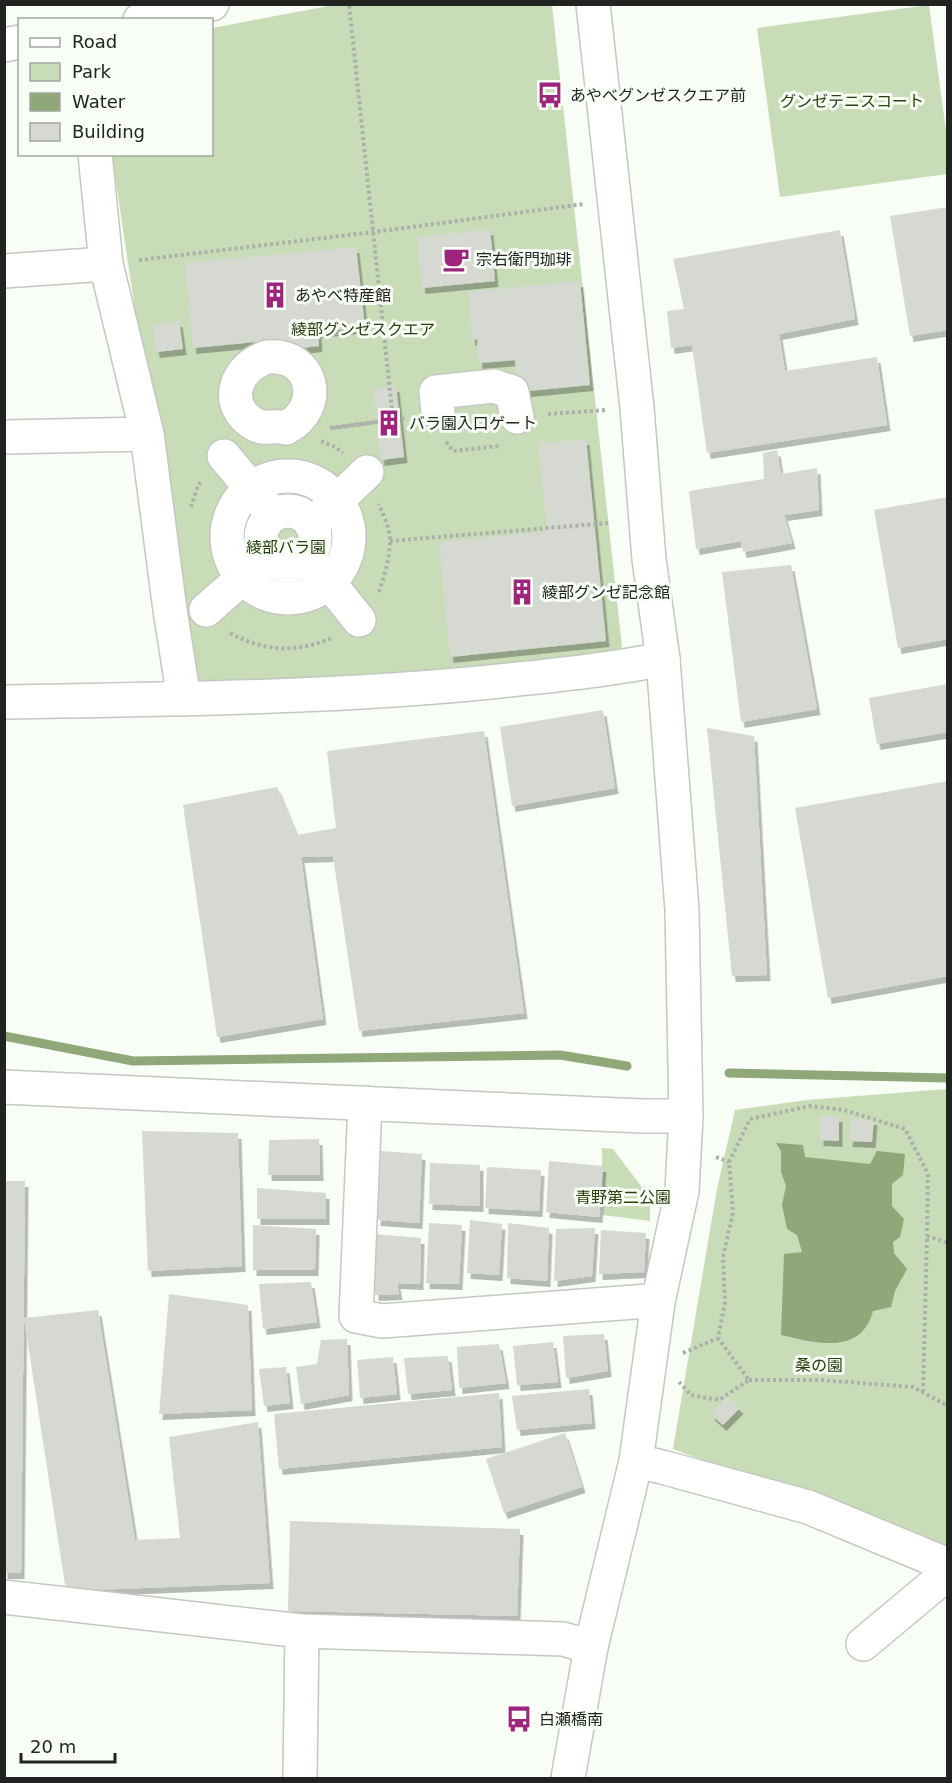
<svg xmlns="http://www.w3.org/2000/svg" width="952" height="1783" font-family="'DejaVu Sans','Noto Sans JP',sans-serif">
<defs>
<filter id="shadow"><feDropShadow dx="3.5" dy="6" stdDeviation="0" flood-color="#0004"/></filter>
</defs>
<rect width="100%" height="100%" fill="#f8fdf5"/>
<g fill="#c7dcb7">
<polygon points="334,5 552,5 622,647 615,651 382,677 198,683 153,432 112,155 212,154 212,28"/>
<polygon points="929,5 947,138 947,174 780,197 757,28"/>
<polygon points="947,1089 947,1552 673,1449 717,1189 735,1110 807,1100"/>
<polygon points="602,1148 613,1149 650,1198 650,1221 603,1215"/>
</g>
<path fill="#8fa779" d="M776 1143 803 1145 805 1157 870 1164 877 1151 905 1154 903 1175 892 1184V1206L904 1219 900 1237 893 1242 894 1253 907 1269 895 1291 891 1307 873 1311C861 1356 815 1343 781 1335L784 1254 802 1252 797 1235 787 1229 782 1205 786 1186 781 1172V1151Z"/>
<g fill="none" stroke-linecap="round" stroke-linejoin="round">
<g stroke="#8fa779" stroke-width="9">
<polyline points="4,1036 133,1061 560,1055 627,1066"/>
<polyline points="729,1073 948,1078"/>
</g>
</g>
<g fill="#d5d9d1" filter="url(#shadow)">
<polygon points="948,207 948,330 910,336 890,216"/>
<polygon points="490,229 495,281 422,288 417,237"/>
<polygon points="840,230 855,319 779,334 785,371 877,357 887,425 707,453 692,345 671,348 667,311 684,309 673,259"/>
<polygon points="356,247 365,327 318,332 319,346 255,353 255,342 193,348 185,263"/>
<polygon points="580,281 590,385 518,392 515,360 479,363 477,339 472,340 468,292"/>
<polygon points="179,321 183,349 156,352 153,325"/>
<polygon points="396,386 404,457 381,460 373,389"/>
<polygon points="586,439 606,641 450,657 439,542 547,531 538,441 546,443"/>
<polygon points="777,450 781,474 817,468 819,510 784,515 792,543 743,552 741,541 696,549 689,491 764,479 763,453"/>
<polygon points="948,497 948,639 898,648 874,510"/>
<polygon points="791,565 817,709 741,722 722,572"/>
<polygon points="948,684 948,732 877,744 869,698"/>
<polygon points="603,710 615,788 512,806 500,727"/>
<polygon points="707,728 754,736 767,975 732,976"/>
<polygon points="484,731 524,1013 359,1031 333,856 301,857 323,1019 217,1037 183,805 277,787 297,835 336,828 327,751"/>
<polygon points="948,781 948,976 828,998 795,808"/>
<polygon points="820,1116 839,1116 839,1141 820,1140"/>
<polygon points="852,1119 874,1119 872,1142 849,1141"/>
<polygon points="142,1131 238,1133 242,1266 148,1271"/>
<polygon points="319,1139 320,1175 268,1175 269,1140"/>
<polygon points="381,1151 422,1154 419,1223 377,1220"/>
<polygon points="549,1161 603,1166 599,1217 546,1212"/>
<polygon points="430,1163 480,1165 480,1206 429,1204"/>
<polygon points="487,1167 541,1170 539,1211 485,1208"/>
<polygon points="4,1181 25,1181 21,1573 4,1573"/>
<polygon points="257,1188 326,1193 326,1219 257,1219"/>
<polygon points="470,1220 502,1224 499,1275 467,1273"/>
<polygon points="429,1223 462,1225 459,1284 426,1283"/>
<polygon points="508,1223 549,1228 547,1281 507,1278"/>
<polygon points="253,1225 316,1229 315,1270 253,1270"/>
<polygon points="595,1228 592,1276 554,1281 556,1229"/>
<polygon points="601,1230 646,1233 644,1272 599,1274"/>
<polygon points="374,1234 421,1238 420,1284 397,1283 399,1294 375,1295"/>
<polygon points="311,1282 317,1322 263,1329 259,1284"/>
<polygon points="169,1294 248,1305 252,1410 159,1414"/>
<polygon points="98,1310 135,1540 180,1538 169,1437 258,1422 270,1583 66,1591 24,1318"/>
<polygon points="604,1334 608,1371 566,1378 563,1336"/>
<polygon points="347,1339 349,1395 301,1404 296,1367 317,1364 321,1340"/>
<polygon points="553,1342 558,1382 517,1385 513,1346"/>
<polygon points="499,1344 506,1383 459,1388 457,1347"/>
<polygon points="448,1356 452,1390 408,1394 404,1358"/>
<polygon points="393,1357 397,1394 360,1398 357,1360"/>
<polygon points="286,1367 290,1403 264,1406 259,1369"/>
<polygon points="589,1389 592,1423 517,1430 512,1396"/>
<polygon points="499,1393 502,1447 279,1469 274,1414"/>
<polygon points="727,1396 740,1408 723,1425 711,1414"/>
<polygon points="565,1433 582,1487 504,1513 486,1459"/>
<polygon points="290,1521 520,1529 517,1616 288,1611"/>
</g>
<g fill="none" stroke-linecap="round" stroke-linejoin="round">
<g stroke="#c3c8c0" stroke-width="36">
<g id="minor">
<polyline points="140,20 212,4"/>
<polyline points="4,45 20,42"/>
<polyline points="95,154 106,264 147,434 170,610 184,699"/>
<polyline points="4,271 106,264"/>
<path d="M268 357C314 353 325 408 286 428 275 424 265 431 254 424 222 405 235 366 268 357Z"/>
<polyline points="438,412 436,392 494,386 512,392 517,417"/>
<polyline points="4,437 147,434"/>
<polyline points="224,456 265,505"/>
<circle cx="288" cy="537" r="61"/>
<circle cx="288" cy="538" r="27"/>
<polyline points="322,515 367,472"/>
<polyline points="315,565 359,620"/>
<polyline points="206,610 260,563"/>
<path d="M4 702C170 699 336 698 500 681 555 675 609 670 663 659"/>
<polyline points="4,1087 642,1116 686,1116"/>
<polyline points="365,1103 356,1316 382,1321 648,1301 658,1302"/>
<polyline points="636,1461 662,1467 808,1507 948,1565"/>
<polyline points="4,1597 302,1631 563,1639 591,1647"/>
<polyline points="863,1644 948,1573"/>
<polyline points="300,1778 302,1631"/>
<polyline points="568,1778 591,1647 636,1461 658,1302 682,1191 686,1116 682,910 663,659 649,559 637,408 593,4"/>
</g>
</g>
<g stroke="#acb0aa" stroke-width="4" stroke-dasharray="3 3" stroke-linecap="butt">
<polyline points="139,260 374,232 584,204"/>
<polyline points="548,414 606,410"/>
<polyline points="330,428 406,418"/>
<polyline points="333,428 393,420 349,4"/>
<polyline points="321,441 335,447 343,453"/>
<polyline points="446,442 453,451 500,446"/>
<polyline points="191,507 198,485 202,481"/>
<polyline points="390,541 609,523"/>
<path d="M379 592C384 577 390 557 390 541 390 528 383 515 379 504"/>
<path d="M230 633C265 652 296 653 332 638"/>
<polyline points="716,1157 729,1162"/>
<polyline points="683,1353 718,1338 725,1302 723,1257 733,1213 729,1162 750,1119 810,1106 844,1110 905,1129 928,1174 927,1236"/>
<polyline points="749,1380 820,1380 913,1387 948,1406"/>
<polyline points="679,1382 691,1395 719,1400 749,1380 718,1338"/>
<polyline points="923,1392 927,1236 948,1243"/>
</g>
<use href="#minor" stroke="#fff" stroke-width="33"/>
</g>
<defs>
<g id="bus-bare" transform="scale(2.07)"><path d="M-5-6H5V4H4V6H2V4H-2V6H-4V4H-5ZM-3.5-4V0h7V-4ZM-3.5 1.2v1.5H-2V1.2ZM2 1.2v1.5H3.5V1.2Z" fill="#9e257e" stroke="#f8fdf5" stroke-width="2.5" paint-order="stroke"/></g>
<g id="cafe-bare" transform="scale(2.07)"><path d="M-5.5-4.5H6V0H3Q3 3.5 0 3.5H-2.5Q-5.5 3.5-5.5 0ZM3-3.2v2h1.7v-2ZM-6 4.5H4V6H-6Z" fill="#9e257e" stroke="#f8fdf5" stroke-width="2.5" paint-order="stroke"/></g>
<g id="building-bare" transform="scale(2.07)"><path d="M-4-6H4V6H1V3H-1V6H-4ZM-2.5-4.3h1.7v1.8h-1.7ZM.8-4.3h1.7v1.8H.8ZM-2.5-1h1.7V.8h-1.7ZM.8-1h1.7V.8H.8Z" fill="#9e257e" stroke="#f8fdf5" stroke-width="2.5" paint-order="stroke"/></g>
</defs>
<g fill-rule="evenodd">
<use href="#bus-bare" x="550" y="95"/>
<use href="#cafe-bare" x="456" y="259"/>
<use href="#building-bare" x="275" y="295"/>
<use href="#building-bare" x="389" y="423"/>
<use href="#building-bare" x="522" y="592"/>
<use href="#bus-bare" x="519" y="1719"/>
</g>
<g text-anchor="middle" stroke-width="6" stroke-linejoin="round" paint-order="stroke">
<g font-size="16" fill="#222421" stroke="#f8fdf5" text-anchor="start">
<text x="570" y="101">あやべグンゼスクエア前</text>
<text x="476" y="265">宗右衛門珈琲</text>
<text x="295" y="301">あやべ特産館</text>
<text x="409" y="429">バラ園入口ゲート</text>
<text x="542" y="598">綾部グンゼ記念館</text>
<text x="539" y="1725">白瀬橋南</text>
</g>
<g font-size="16" fill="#29400e" stroke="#f8fdf5">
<text x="852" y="107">グンゼテニスコート</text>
<text x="363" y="335">綾部グンゼスクエア</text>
<text x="286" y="553">綾部バラ園</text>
<text x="623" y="1203">青野第二公園</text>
<text x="819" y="1371">桑の園</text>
</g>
</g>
<rect width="952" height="1783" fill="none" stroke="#222421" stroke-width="12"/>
<rect x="18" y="18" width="195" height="138" fill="#f8fdf5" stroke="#a2a6a0" stroke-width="1.5"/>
<rect x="30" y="38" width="30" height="9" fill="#ffffff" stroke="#a2a6a0" stroke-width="1.5"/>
<text x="72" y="48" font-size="18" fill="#222421">Road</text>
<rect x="30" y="63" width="30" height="18" fill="#c7dcb7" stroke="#a2a6a0" stroke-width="1.5"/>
<text x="72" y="78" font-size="18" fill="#222421">Park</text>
<rect x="30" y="93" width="30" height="18" fill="#8fa779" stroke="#a2a6a0" stroke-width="1.5"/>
<text x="72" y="108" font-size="18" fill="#222421">Water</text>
<rect x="30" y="123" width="30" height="18" fill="#d5d9d1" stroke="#a2a6a0" stroke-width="1.5"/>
<text x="72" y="138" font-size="18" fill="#222421">Building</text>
<path d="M21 1753v9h94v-9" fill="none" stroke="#222421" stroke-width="3"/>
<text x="30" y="1753" font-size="18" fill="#222421" stroke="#f8fdf5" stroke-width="4.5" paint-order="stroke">20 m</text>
</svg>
